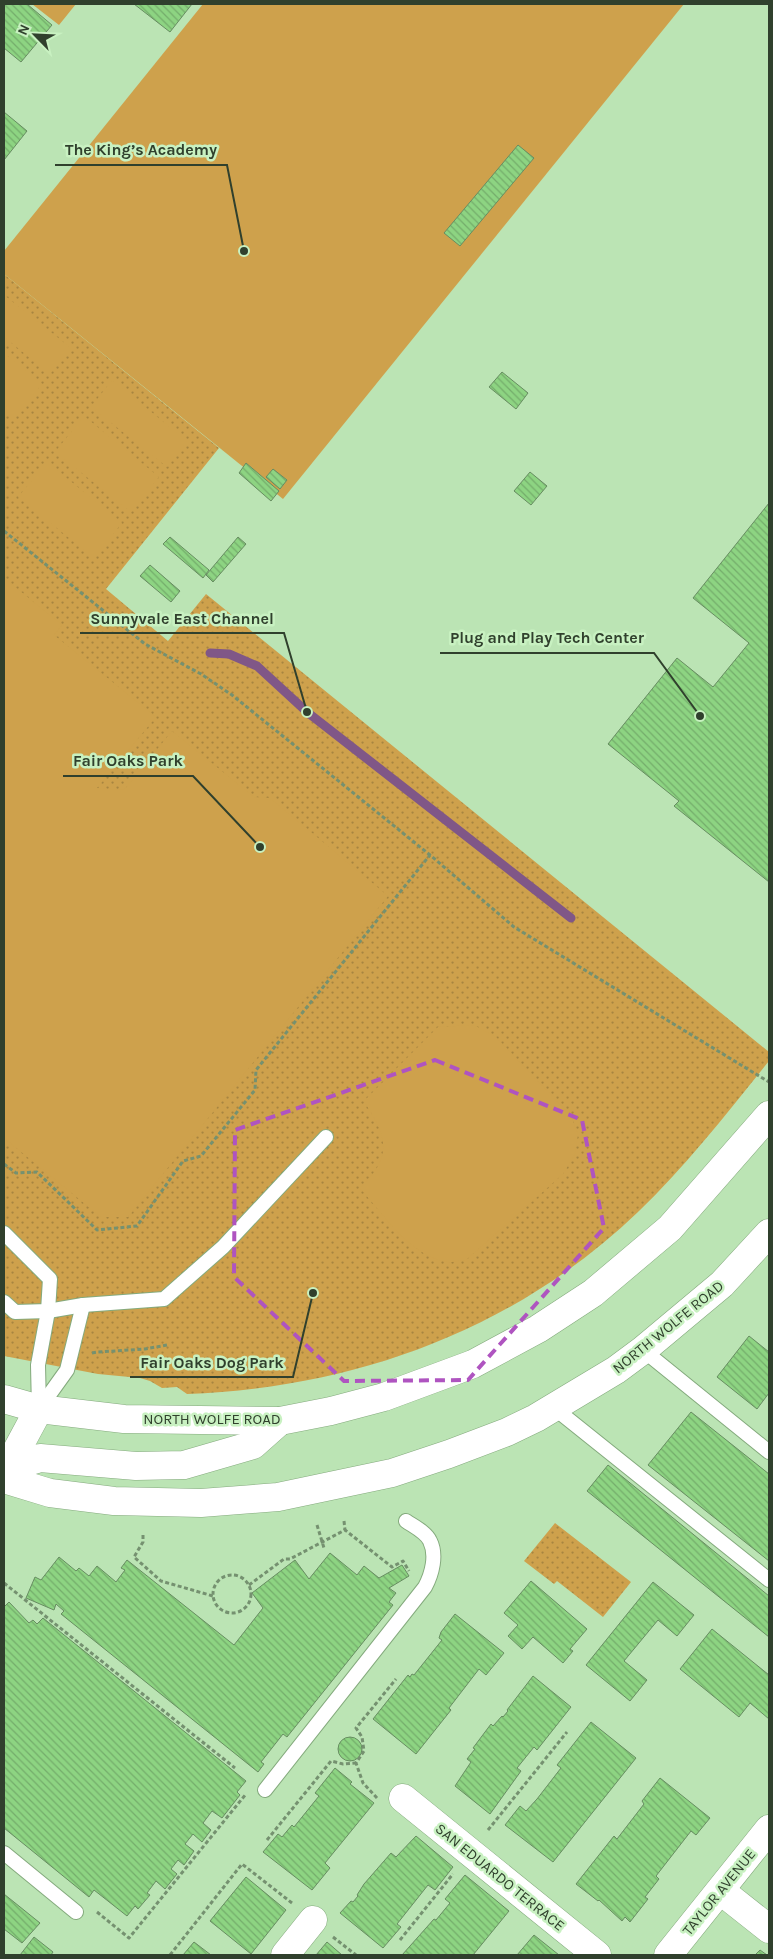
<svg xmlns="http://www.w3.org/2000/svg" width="773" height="1959" font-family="Karla,sans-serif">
<defs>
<pattern id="park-dots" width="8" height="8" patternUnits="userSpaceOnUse" patternTransform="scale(1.25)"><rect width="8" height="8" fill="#cea14c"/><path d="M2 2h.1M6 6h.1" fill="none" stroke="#a88540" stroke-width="1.8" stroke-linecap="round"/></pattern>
<pattern id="building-back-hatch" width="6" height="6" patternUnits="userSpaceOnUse" patternTransform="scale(1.25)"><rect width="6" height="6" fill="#8dd482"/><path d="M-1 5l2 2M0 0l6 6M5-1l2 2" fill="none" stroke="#74ad6b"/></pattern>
</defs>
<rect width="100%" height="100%" fill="#bbe4b4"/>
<g fill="url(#park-dots)">
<path d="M4 274 219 448 106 589 168 641 206 594 769 1052V1061C727 1113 686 1166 638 1212 515 1330 355 1388 187 1394L177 1387 162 1388 150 1381 140 1378 98 1374 4 1356Z"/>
<polygon points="555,1523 631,1582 603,1617 557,1581 554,1584 524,1561"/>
</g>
<g fill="#cea14c">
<polygon points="32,4 76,4 59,25"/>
<polygon points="203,4 684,4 283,499 4,274 4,251"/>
<polygon points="4,295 71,348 50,374 4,337"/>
<polygon points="4,353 42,384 14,419 4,411"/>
<polygon points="112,380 187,441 167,467 91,407"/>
<polygon points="84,416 159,477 131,512 55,452"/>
<polygon points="47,462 122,523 94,558 18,497"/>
<polygon points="4,578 62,625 54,635 156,717 97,788 124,790 172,731 254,797 270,798 388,896 128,1217 101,1217 4,1138"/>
<path d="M474 1025 496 1037 571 1116 578 1134 575 1154 563 1174 466 1260C460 1260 452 1263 447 1262 409 1255 384 1215 360 1188 367 1180 378 1170 381 1159 389 1138 374 1118 364 1101L438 1027Z"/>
</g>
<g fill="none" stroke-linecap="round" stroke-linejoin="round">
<polyline stroke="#805787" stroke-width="9" points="210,653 229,654 257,666 307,712 571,918"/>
</g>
<g fill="url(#building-back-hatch)" stroke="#678d61">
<polygon points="4,4 27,4 52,25 21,62 4,48"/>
<polygon points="134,4 192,4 170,32"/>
<polygon points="4,112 27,131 4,160"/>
<polygon points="518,145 534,158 460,246 444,233"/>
<polygon points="502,372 528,393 516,409 489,387"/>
<polygon points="246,463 279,491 271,501 239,473"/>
<polygon points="273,469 287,480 280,489 266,477"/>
<polygon points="530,472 547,486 531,505 514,491"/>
<polygon points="769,503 769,882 674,806 679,801 608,744 677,658 713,687 749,643 693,598"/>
<polygon points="170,537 209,570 203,578 163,544"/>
<polygon points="238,537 246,544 213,582 206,575"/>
<polygon points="150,565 180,591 171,602 140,576"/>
<polygon points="749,1336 769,1352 769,1393 757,1409 717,1377"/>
<polygon points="691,1412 769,1474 769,1561 648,1465"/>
<polygon points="608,1465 769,1596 769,1637 587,1491"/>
<polygon points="330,1553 357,1575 364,1566 379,1578 402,1565 409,1576 389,1588 396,1593 389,1602 393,1605 287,1737 283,1734 261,1762 264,1764 258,1772 61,1614 64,1611 56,1604 54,1610 26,1598 35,1577 41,1580 59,1557 76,1571 79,1568 89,1576 97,1566 116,1582 125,1570 121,1568 127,1560 234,1645 263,1608 252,1593 295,1560 309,1579"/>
<polygon points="531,1581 587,1629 570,1649 573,1651 563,1663 533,1637 522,1649 508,1636 518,1625 504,1613"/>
<polygon points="653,1582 694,1615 677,1636 658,1620 624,1661 647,1680 630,1701 586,1665"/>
<polygon points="9,1602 29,1623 33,1620 37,1624 43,1618 246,1781 237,1792 240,1795 222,1818 212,1811 203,1823 211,1830 202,1842 193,1834 185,1844 194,1851 184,1865 178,1860 171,1869 177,1874 165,1889 156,1881 147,1893 150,1895 138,1909 135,1906 127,1916 94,1890 89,1897 4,1828 4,1607"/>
<polygon points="455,1614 504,1653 486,1675 479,1669 449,1708 451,1710 416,1754 373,1719 408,1675 410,1677 412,1674 414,1675 442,1640 439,1638 441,1632"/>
<polygon points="712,1629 769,1675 769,1719 750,1703 739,1717 680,1669"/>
<polygon points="533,1676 571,1707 537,1750 534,1747 517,1768 521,1771 490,1814 455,1786 471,1762 467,1759 475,1749 473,1748 491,1724 493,1726 502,1716 503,1717 508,1711 507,1710"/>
<polygon points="591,1722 636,1758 553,1862 505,1825 520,1806 526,1811 537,1799 561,1768 557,1765"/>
<circle cx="350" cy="1749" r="12"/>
<polygon points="335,1768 352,1782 350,1784 374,1803 325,1863 330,1868 312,1890 263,1852 278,1834 282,1837 292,1825 294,1827 319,1796 315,1793"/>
<polygon points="660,1778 710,1818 696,1835 691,1831 656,1876 659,1879 645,1897 648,1899 630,1922 625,1917 622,1921 599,1900 598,1901 576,1884 614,1836 617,1839 644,1804 642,1801"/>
<polygon points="416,1836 453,1867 435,1890 428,1885 397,1924 401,1927 383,1948 340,1913 351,1901 353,1902 358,1896 357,1895 364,1884 391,1853 396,1857"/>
<polygon points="465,1875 509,1911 473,1955 402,1955 434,1919 436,1920 450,1903 445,1899"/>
<polygon points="246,1877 286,1910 251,1954 210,1921"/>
<polygon points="4,1894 40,1923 22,1943 4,1929"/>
<polygon points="534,1935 559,1955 517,1955"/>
<polygon points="34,1937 53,1952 51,1955 20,1955"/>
<polygon points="194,1942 211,1955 183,1955"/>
<polygon points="327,1942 342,1955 316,1955"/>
<polygon points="760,1950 767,1955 755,1955"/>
</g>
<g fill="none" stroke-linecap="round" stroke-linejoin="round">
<g stroke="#84aa7d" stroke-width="16">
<g id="lane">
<polyline points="4,1233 50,1279 48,1311 38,1365 39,1409"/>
<polyline points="4,1302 15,1312 48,1311 83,1305 164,1299 223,1247 326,1137"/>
<polyline points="643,1350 769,1452"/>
<polyline points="553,1407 769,1580"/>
<polyline points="39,1409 67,1370 83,1305"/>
<path d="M265 1790 425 1587C432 1574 437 1555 430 1541 426 1532 413 1526 406 1521"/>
<polyline points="4,1853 76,1912"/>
</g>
</g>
<g stroke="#84aa7d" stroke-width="29">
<g id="street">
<polyline points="403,1798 597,1955"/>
<polyline points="721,1891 769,1929"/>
<polyline points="285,1955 313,1920"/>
<polyline points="668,1955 769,1829"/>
</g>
</g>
<g stroke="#84aa7d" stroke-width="29">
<g id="secondary">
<polyline points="4,1399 39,1409 124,1419 280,1421 331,1411 384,1397 473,1364 538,1329 593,1293 670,1228 769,1115"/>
<polyline points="4,1474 39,1409"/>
<polyline points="4,1477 20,1464 40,1458 136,1466 184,1465 253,1445 280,1421"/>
<polyline points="4,1479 50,1493 114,1501 201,1503 278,1497 392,1473 449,1454 507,1432 536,1418 616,1370 643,1350 722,1284 769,1233"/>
</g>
</g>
<g stroke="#759170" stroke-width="3" stroke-dasharray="4 2.5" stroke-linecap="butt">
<polyline points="4,531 145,644 201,674 232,695 430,855 514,927 769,1082"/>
<polyline points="4,1164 16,1173 37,1172 97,1230 137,1226 183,1161 201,1156 255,1090 256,1070 430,855"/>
<polyline points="92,1353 98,1352 145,1349 167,1345"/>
<polyline points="344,1521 345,1530"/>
<polyline points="317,1525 324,1548"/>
<polyline points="143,1535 143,1542 134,1557 161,1581 213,1596"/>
<circle cx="232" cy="1594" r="19"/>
<polyline points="4,1583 235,1768"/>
<polyline points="249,1585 284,1559 290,1559 345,1530 392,1567 403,1561 409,1571"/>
<polyline points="377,1798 363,1783 356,1763 364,1751 362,1737 356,1728 396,1679"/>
<polyline points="488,1830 567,1732"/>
<polyline points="267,1840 331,1761 343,1764 356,1763"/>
<polyline points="97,1912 129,1938 246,1794"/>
<polyline points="333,1937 356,1955"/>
<polyline points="400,1940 453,1874"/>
<polyline points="170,1955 242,1864 292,1903"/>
</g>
<use href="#lane" stroke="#fff" stroke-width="14"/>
<use href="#street" stroke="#fff" stroke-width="28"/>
<use href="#secondary" stroke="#fff" stroke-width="28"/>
</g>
<path fill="none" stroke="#af54c0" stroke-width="4" stroke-dasharray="10 6" stroke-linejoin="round" d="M435 1060 582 1120 604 1228 468 1380 344 1381 234 1277 235 1130Z"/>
<g text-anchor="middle" stroke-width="5" stroke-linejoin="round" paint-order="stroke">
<g font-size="15" fill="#30402d" stroke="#c8f1c1">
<text transform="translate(668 1327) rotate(-39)" y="5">NORTH WOLFE ROAD</text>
<text x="212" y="1424">NORTH WOLFE ROAD</text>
<text transform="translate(500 1877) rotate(39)" y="5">SAN EDUARDO TERRACE</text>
<text transform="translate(719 1892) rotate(-51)" y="5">TAYLOR AVENUE</text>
</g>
</g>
<path fill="none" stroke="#30402d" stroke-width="2" d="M244 251L227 165H55M307 712L284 633H80M700 716L654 653H440M260 847L193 776H63M313 1293L293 1377H130"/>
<g fill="#30402d" stroke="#c8f1c1" stroke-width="2">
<circle cx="244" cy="251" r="5"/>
<circle cx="307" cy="712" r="5"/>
<circle cx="700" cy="716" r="5"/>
<circle cx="260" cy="847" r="5"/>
<circle cx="313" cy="1293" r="5"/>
</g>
<g font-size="16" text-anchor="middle" font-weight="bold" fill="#30402d" stroke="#c8f1c1" stroke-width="5" stroke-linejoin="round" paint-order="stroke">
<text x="141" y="155">The King’s Academy</text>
<text x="182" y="624">Sunnyvale East Channel</text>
<text x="547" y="643">Plug and Play Tech Center</text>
<text x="128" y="766">Fair Oaks Park</text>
<text x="212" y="1368">Fair Oaks Dog Park</text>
</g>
<rect width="773" height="1959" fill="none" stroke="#30402d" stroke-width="10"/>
<g transform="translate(35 35) rotate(294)" stroke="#c8f1c1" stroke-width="4" paint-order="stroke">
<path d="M0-4L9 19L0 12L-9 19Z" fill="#30402d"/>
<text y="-8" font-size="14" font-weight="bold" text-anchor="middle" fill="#30402d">N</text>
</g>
</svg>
